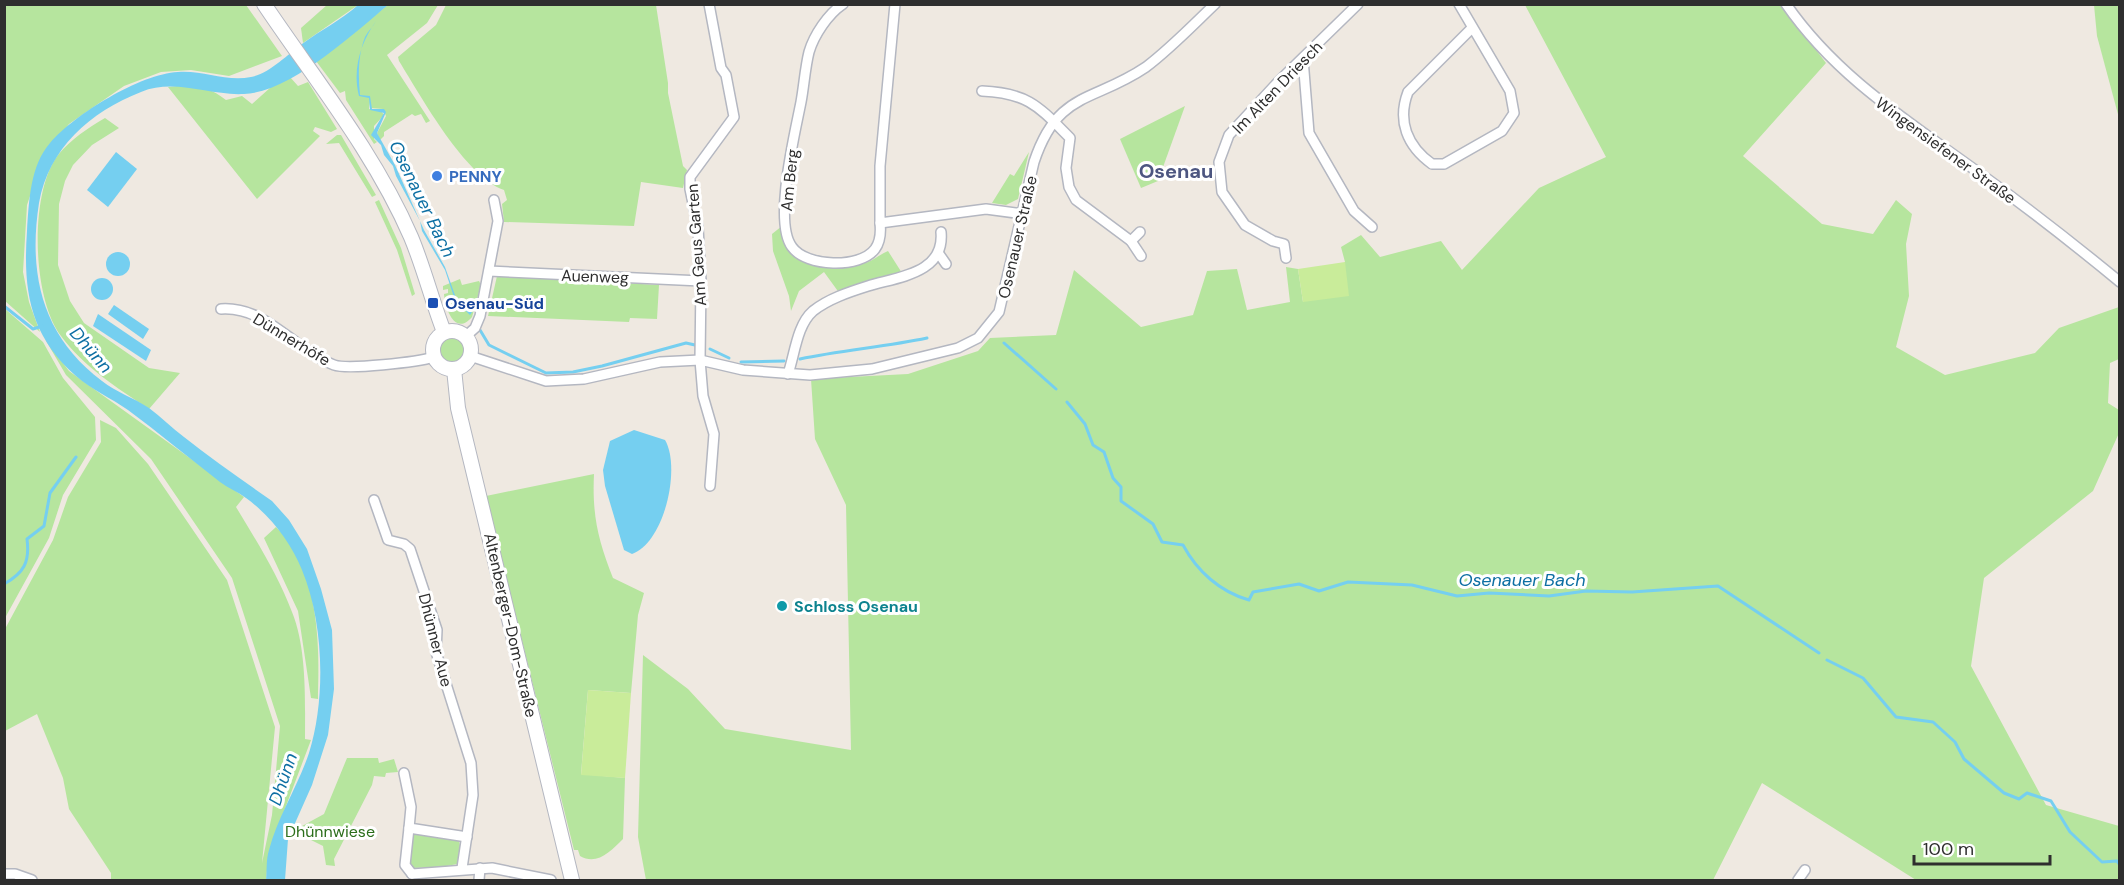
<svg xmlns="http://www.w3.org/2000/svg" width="2124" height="885" font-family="'DM Sans',sans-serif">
<rect width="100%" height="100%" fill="#efe9e1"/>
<g fill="#b6e59e">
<polygon points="5,5 246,5 282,56 229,76 191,70 161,72 124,86 69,124 43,157 27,205 23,272 29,302 40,332 5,301"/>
<polygon points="327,5 358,5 303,43 301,28"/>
<polygon points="388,5 438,5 427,23 387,55 430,121 426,123 421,114 415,116 412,114 384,132 384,136 380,140 377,133 386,116 383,109 370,108 369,102 369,109 381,111 384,115 374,126 374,139 377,142 374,144 346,100 345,91 340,93 316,61"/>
<path d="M446 5H656L668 83V93L683 166 687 170 683 188 641 182 634 226 504 222 502 204 507 200 504 190C465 176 422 98 399 61L398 57 436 25Z"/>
<polygon points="1525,5 1782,5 1826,63 1743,156 1822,224 1873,234 1896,200 1912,214 1906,244 1909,296 1896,347 1945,375 2035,353 2059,328 2119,307 2119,359 2110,363 2108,403 2119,410 2119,433 2093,491 1984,578 1971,666 2046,805 2119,826 2119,880 1916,880 1762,783 1713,880 646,880 638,837 643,655 688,689 725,729 851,750 846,505 815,439 811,379 908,374 978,351 990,338 1056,335 1074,270 1141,327 1193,315 1207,271 1237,269 1247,310 1290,302 1286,267 1298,269 1303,302 1345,262 1341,247 1361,235 1380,257 1441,241 1462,270 1539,188 1606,157"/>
<polygon points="2094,5 2119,5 2119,118 2097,36"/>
<path d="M290 77 298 86 308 82 337 129 331 132 315 127 313 131 320 136 257 199 168 87C190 84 208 85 226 100L242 96 252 104 271 87Z"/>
<polygon points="1185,106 1158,181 1141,188 1120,139"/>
<path d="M105 118 119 128 92 145 73 165 65 181 59 204 58 265 70 301 84 323 149 368 180 373 149 409C117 388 84 367 61 336 32 298 29 193 58 155 71 139 88 128 105 118Z"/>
<polygon points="337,135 341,135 376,195 372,197 339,143 326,144"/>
<polygon points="1029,152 1018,199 1006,205 992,203 1010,174 1014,176"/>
<polygon points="379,200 401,248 415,294 412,296 397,250 375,202"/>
<path d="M782 226C790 260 805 269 840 266 849 265 859 265 868 262 875 259 881 254 888 251L902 273 840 294 824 272 799 291 791 311 789 296 773 251 772 234Z"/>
<polygon points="497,276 659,285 657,319 630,318 629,322 488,316"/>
<path d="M460 279 462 285 479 281 481 285 472 317C455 337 445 308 444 294L448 293V289L443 290V286Z"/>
<polygon points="5,309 43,342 63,378 95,417 96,440 63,495 49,538 5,618"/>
<circle cx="453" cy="350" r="13"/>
<path d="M45 339 69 371 244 497 236 507C256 540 278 575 292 612 307 649 305 700 305 739L311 740 269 851 266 880H111V873L69 809 63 778 37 714 5 731V629L53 540 68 497 101 442 100 420 116 428 148 464 227 580 275 727 262 863 272 815 280 726 232 578 151 459 66 375Z"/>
<path d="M594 474C592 515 598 540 613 578L644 593 638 615 631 693 588 690 581 774 625 778 623 839C611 851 597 866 580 856L578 850H574L486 496Z"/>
<path d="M276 527C319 568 320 644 318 699L311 698 298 611 264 538Z"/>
<polygon points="347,758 378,758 379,763 394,759 398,772 386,773 385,777 374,776 372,785 334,859 335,866 326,865 323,846 293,831 324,814"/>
<polygon points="417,833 459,840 460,846 457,864 442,867 412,868 408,861 413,835"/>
</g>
<g fill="#c9ec9a">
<polygon points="1345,262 1349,296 1303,302 1298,269"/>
<polygon points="588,690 631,693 625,778 581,775"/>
</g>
<g fill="#75cff0">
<path d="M358 5H388C353 34 291 92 244 94 210 96 175 78 141 92 90 112 49 148 39 203 28 274 42 336 102 381 116 392 134 398 149 408 161 417 172 428 184 437 212 459 242 480 272 501L289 520 307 549 321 589 332 630 334 689 328 735 312 785 288 839 285 880H266C267 871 266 859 269 850 278 816 298 786 309 753 326 699 324 623 302 570 291 543 271 516 246 498 238 492 228 488 220 482 189 458 159 433 128 410 111 398 92 390 76 376 29 335 23 289 27 231 29 201 30 166 50 143 75 114 140 74 178 72 203 70 226 82 251 77 269 74 288 54 302 44 321 30 341 20 358 5Z"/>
<path d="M376 21C373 27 368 31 365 37 358 55 358 76 360 95L370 96 372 109H384L386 112 377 133 395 165 424 230 445 267 456 298 472 312 470 315 455 300 445 270 422 231 420 221 396 176 393 166 384 155 381 145 371 135 384 113 370 110 369 98 359 96C352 69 361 42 376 21Z"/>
<polygon points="116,152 137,169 108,207 87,190"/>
<circle cx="118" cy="264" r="12"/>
<circle cx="102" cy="289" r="11"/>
<polygon points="114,305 149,329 143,339 108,314"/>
<polygon points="98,314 151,350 146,361 93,326"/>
<path d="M634 430 665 440C681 467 665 542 632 554L624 550 605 486 603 470 610 441Z"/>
</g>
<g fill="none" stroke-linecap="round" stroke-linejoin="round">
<g stroke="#75cff0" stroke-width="3">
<polyline points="4,306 33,329 42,326"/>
<polyline points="480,330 489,345 546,373 573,372 602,366 686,343 695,345"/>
<polyline points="1004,343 1056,389"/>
<polyline points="710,349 729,358"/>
<path d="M800 359C842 350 885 347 927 338"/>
<polyline points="741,362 784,361"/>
<path d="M1067 402 1085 424 1093 445 1104 452 1113 478 1121 487V501L1153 524 1162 542 1183 545C1197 571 1220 592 1249 600L1253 592 1299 584 1319 591 1348 582 1412 585 1457 596 1489 593 1549 596 1586 591 1632 592 1718 586 1819 653"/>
<path d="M4 584C24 573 30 562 27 539L44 526 50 493 76 457"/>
<polyline points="1827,660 1863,678 1896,717 1933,722 1955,742 1964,759 2004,793 2019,799 2027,793 2051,801 2070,832 2102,862 2117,861 2120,865"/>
</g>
<g stroke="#b4b7c1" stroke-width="12">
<g id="street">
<polyline points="709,4 721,68 726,75 734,117 690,177 690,189 698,227 701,281 700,360 703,396 714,434 710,486"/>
<path d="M843 4C828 14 814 35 809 52 805 68 804 86 801 102 795 133 773 222 792 247 806 267 860 269 875 249 880 242 881 232 880 223"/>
<polyline points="895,4 880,166 880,223 986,209 1023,214"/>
<path d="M1459 4 1510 91 1514 113 1502 131 1444 164H1432C1407 146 1397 121 1408 92L1472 28"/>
<path d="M1786 4C1837 78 1911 123 1982 175 2029 209 2075 245 2120 282"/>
<polyline points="1303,59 1309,133 1354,211 1372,227"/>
<path d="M982 91C1029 93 1039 107 1070 138L1066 168 1069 187 1076 200 1131 241 1141 256"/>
<polyline points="1131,241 1140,232"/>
<polyline points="939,254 946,264"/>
<polyline points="1286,258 1284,244 1273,241 1245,225 1222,192 1219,162 1229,135 1278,82 1358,4"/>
<polyline points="489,271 701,281"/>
<path d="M221 309C267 306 294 350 334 365 348 370 418 362 434 357"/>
<polyline points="466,336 475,328 480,316 498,221 494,200"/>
<path d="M470 356 546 381 584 379 660 362 700 360 743 370 810 375 872 369 958 348 978 338 999 312 1034 162C1058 90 1093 103 1146 67 1170 49 1193 25 1215 4"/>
<path d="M788 374C795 353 797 325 813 311 828 299 849 292 868 286 897 277 945 274 941 232"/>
<polyline points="374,500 388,540 404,544 410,549 437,630 436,652 471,763 473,795 462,868"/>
<polyline points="404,773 411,807 409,828 467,837"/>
<polyline points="409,828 405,865 412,874"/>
<polyline points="4,874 15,874 32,880"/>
<polyline points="412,874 492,868 551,880"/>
<polyline points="479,880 480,868"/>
<polyline points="1798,880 1805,870"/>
</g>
</g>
<g stroke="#b4b7c1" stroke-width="16">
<g id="secondary">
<path d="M264 4C315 80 374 152 411 237 424 268 432 301 444 332"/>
<circle cx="452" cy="350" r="19"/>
<polyline points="454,369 458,408 572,880"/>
</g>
</g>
<use href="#street" stroke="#fff" stroke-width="9"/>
<use href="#secondary" stroke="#fff" stroke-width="14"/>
</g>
<circle fill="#3f7fe0" stroke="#fff" stroke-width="2" cx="437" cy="176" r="6"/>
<rect fill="#1a4fb4" stroke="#fff" stroke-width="2" x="427" y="297" width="12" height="12" rx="3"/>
<circle fill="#0f9aa8" stroke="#fff" stroke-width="2" cx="782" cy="606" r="6"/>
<g text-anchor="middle" stroke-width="6" stroke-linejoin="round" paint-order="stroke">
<g font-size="16" fill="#2e2e2e" stroke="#fff">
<text transform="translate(1277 87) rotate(-46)" y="6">Im Alten Driesch</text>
<text transform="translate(1946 150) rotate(36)" y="6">Wingensiefener Straße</text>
<text transform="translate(789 180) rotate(-84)" y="6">Am Berg</text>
<text transform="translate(1017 237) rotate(-77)" y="6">Osenauer Straße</text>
<text transform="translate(696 245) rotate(-94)" y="6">Am Geus Garten</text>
<text transform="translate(595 276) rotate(2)" y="6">Auenweg</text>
<text transform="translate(292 339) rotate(31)" y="6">Dünnerhöfe</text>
<text transform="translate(511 625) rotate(77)" y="6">Altenberger-Dom-Straße</text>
<text transform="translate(436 640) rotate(76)" y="6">Dhünner Aue</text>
</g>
<g font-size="16" font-weight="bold" fill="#366cbe" stroke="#fff" text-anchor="start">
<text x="449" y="182">PENNY</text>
</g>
<g font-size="16" font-weight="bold" fill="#164399" stroke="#fff" text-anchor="start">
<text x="445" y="309">Osenau-Süd</text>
</g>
<g font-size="16" font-weight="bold" fill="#0d838f" stroke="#fff" text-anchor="start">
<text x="794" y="612">Schloss Osenau</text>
</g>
<g font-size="16" fill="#2c6e1b" stroke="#fff">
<text x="330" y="837">Dhünnwiese</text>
</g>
<g font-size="18" font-style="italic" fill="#0d6fa3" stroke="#fff">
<text transform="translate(422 199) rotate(64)" y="6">Osenauer Bach</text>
<text transform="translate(91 350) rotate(49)" y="6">Dhünn</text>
<text x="1522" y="586">Osenauer Bach</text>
<text transform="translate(283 779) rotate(-71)" y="6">Dhünn</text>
</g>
<g font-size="20" font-weight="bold" fill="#4d5680" stroke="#fff">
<text x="1176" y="178">Osenau</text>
</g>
</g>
<rect width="2124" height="885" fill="none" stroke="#2e2e2e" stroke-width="12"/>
<path d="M1914 855v9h136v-9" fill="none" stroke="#2e2e2e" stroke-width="3"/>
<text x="1923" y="855" font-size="18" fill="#2e2e2e" stroke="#ffffff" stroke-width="4.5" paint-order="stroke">100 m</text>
</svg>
